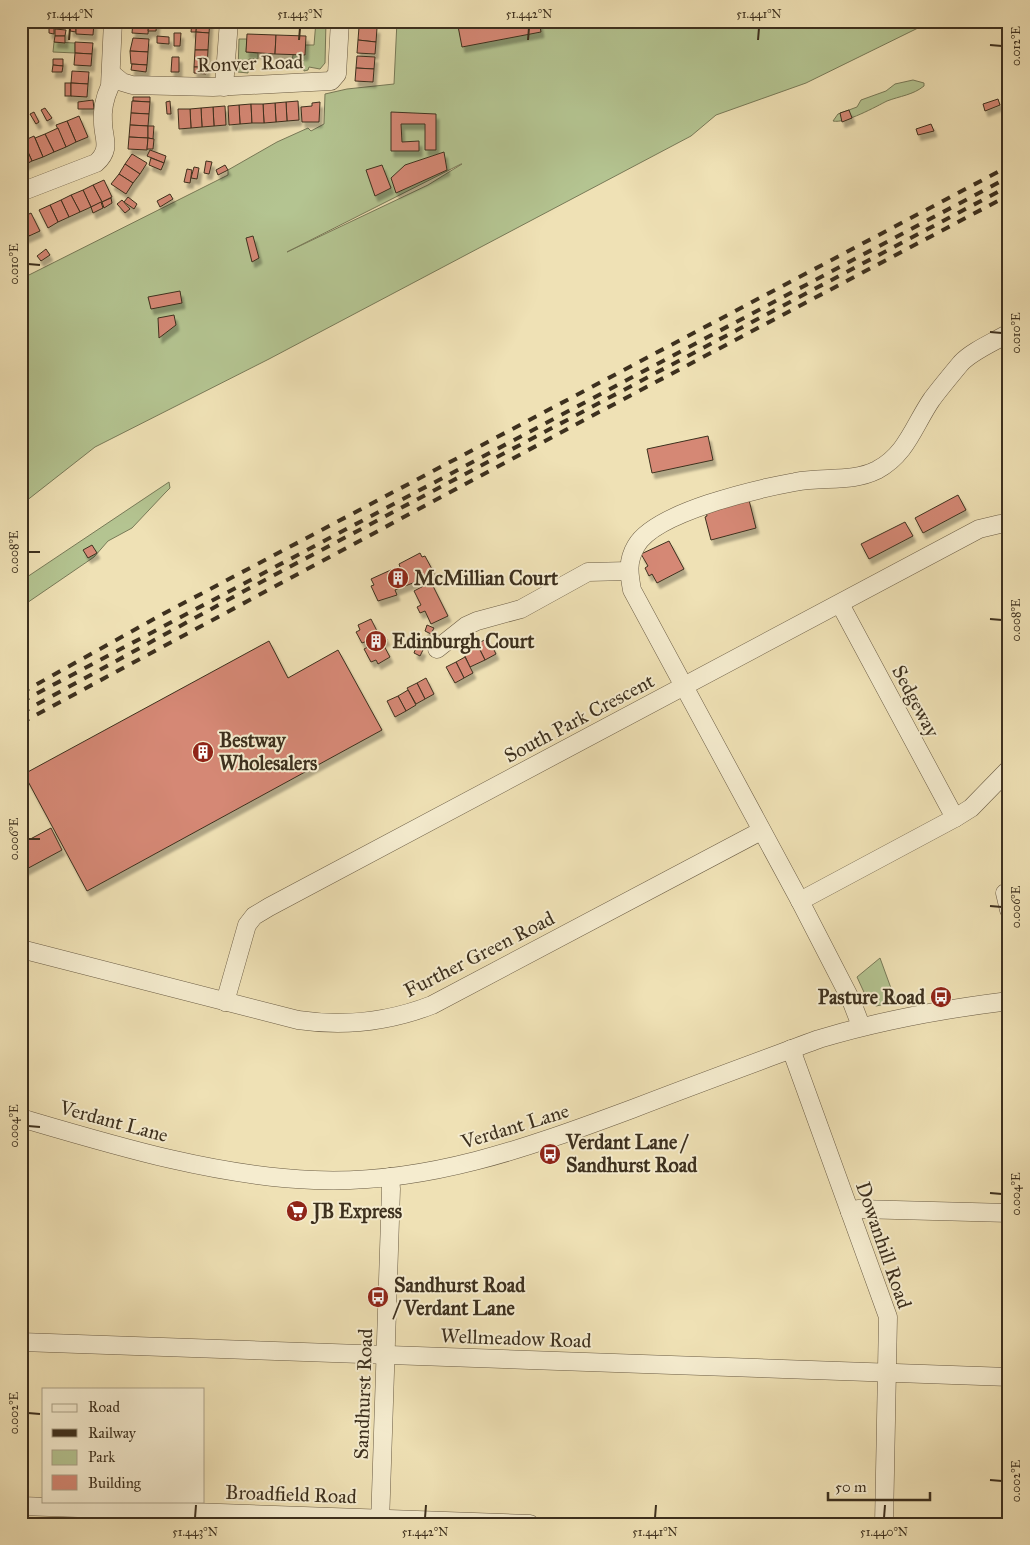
<svg xmlns="http://www.w3.org/2000/svg" width="1030" height="1545" font-family="'IM FELL Great Primer',serif">
<defs>
<filter id="shadow"><feDropShadow dx="3" dy="5.5" stdDeviation="1" flood-color="#0004"/></filter>
</defs>
<rect width="100%" height="100%" fill="#efe1b5"/>
<filter id="stains"><feTurbulence type="fractalNoise" baseFrequency=".004" numOctaves="4"/><feColorMatrix values="0 0 0 0 .2 0 0 0 0 .09 0 0 0 0 .02 0 0 0 .5 -.17"/></filter>
<radialGradient id="worn" r=".72"><stop offset=".6" stop-color="#630" stop-opacity="0"/><stop offset="1" stop-color="#630" stop-opacity=".3"/></radialGradient>
<g fill="#b4c491" stroke="#787a58" fill-rule="evenodd">
<polygon points="316,21 326,21 325,63 320,69 309,67 308,70 304,71 303,62 292,61 293,55 305,45 314,45"/>
<path d="M397 21H926L918 28 806 83 716 115 691 136 269 359 95 447 21 505V279L228 175V170L277 142 308 128 311 131 324 124 325 94 347 89 394 84ZM462 164 428 185 287 252 461 164Z"/>
<polygon points="239,39 247,39 246,52 258,53 258,59 249,59 248,73 238,72"/>
<polygon points="54,42 75,43 75,53 53,52"/>
<path d="M913 80 924 83V86C913 95 900 96 887 101 877 106 845 124 833 121L838 114 857 107 861 100 886 91 895 84Z"/>
<polygon points="169,482 170,488 165,493 132,528 108,541 94,557 21,607 21,581"/>
<polygon points="880,958 896,1002 876,1006 868,1001 857,977"/>
</g>
<g fill="#d58874" stroke="#3d301e" filter="url(#shadow)">
<polygon points="133,21 149,21 148,34 132,33"/>
<polygon points="149,21 157,21 156,31 148,31"/>
<polygon points="192,21 197,21 196,32 191,32"/>
<polygon points="197,21 210,21 209,33 196,32"/>
<polygon points="457,21 539,21 541,32 462,47"/>
<polygon points="70,22 76,22 76,32 70,31"/>
<polygon points="76,22 94,23 93,35 76,34"/>
<polygon points="49,24 54,25 54,34 49,33"/>
<polygon points="359,27 377,28 376,42 358,40"/>
<polygon points="55,29 66,30 65,36 55,36"/>
<polygon points="196,32 209,33 208,50 195,50"/>
<polygon points="174,33 181,33 180,46 174,46"/>
<polygon points="247,34 276,35 275,54 246,52"/>
<polygon points="276,35 306,36 305,55 275,54"/>
<polygon points="55,36 65,36 65,43 54,42"/>
<polygon points="157,36 169,37 169,44 157,43"/>
<polygon points="133,38 149,39 148,52 130,51"/>
<polygon points="358,40 376,42 375,54 357,53"/>
<polygon points="75,42 93,43 92,54 75,53"/>
<polygon points="195,50 208,50 207,67 194,67"/>
<polygon points="130,51 148,52 147,65 131,64"/>
<polygon points="75,53 92,54 91,66 74,65"/>
<polygon points="357,56 375,57 374,69 356,68"/>
<polygon points="172,57 179,57 179,72 171,72"/>
<polygon points="53,59 63,59 63,66 53,65"/>
<polygon points="132,64 147,65 146,72 131,70"/>
<polygon points="53,65 63,66 62,72 52,72"/>
<polygon points="194,67 207,67 206,74 194,73"/>
<polygon points="356,68 374,69 373,82 355,81"/>
<polygon points="72,71 89,72 88,84 71,83"/>
<rect x="65" y="83" width="6" height="13"/>
<polygon points="71,83 88,84 87,97 71,96"/>
<polygon points="133,97 150,97 150,102 133,101"/>
<polygon points="998,99 1000,105 985,111 983,104"/>
<polygon points="93,100 94,109 78,109 78,102"/>
<polygon points="132,101 150,102 149,114 131,113"/>
<polygon points="170,101 171,114 167,114 166,102"/>
<polygon points="298,101 299,120 287,121 286,102"/>
<polygon points="286,102 287,121 276,122 275,103"/>
<polygon points="320,102 319,122 302,122 301,107 312,106 312,103"/>
<polygon points="275,103 276,122 264,123 263,104"/>
<polygon points="251,104 252,123 240,124 239,105"/>
<polygon points="251,104 263,104 264,123 252,123"/>
<polygon points="239,105 240,124 229,125 228,106"/>
<polygon points="225,106 226,125 214,126 213,107"/>
<polygon points="213,107 214,126 202,127 201,108"/>
<polygon points="45,108 52,118 47,121 41,110"/>
<polygon points="201,108 202,127 191,128 190,109"/>
<polygon points="178,109 190,109 191,128 179,129"/>
<polygon points="849,110 852,118 842,122 840,113"/>
<polygon points="34,112 39,122 36,124 30,114"/>
<polygon points="391,112 436,114 436,150 425,150 425,124 401,124 402,142 419,141 419,151 391,151"/>
<polygon points="131,113 149,114 148,126 130,125"/>
<polygon points="79,116 88,137 76,142 67,121"/>
<polygon points="67,121 76,142 66,147 56,125"/>
<polygon points="931,124 934,131 918,135 916,129"/>
<polygon points="130,125 148,126 148,138 129,137"/>
<polygon points="148,126 154,126 153,139 148,138"/>
<polygon points="58,128 66,147 54,152 45,134"/>
<polygon points="45,134 54,152 43,157 35,138"/>
<polygon points="34,136 43,157 32,161 23,141"/>
<polygon points="129,137 148,138 147,150 128,149"/>
<polygon points="148,138 154,139 153,149 147,149"/>
<polygon points="24,143 32,161 22,166 21,144"/>
<polygon points="150,150 166,156 164,163 147,156"/>
<polygon points="444,152 447,170 396,193 391,178 405,165"/>
<polygon points="132,154 147,163 140,174 125,164"/>
<polygon points="151,158 164,163 161,170 149,165"/>
<polygon points="206,161 212,162 209,174 204,173"/>
<polygon points="125,164 140,174 133,183 119,174"/>
<polygon points="225,165 228,170 218,175 216,170"/>
<polygon points="382,165 391,188 375,196 366,170"/>
<polygon points="194,167 199,168 197,179 191,178"/>
<polygon points="187,169 192,170 190,183 184,182"/>
<polygon points="119,174 133,183 126,194 111,184"/>
<polygon points="104,180 112,197 102,202 93,185"/>
<polygon points="93,185 102,202 91,207 83,190"/>
<polygon points="83,190 91,207 80,212 71,195"/>
<polygon points="170,194 173,199 160,207 157,201"/>
<polygon points="71,195 80,212 69,217 61,200"/>
<polygon points="128,197 137,204 134,209 124,202"/>
<polygon points="111,198 112,203 104,208 102,202"/>
<polygon points="61,200 69,217 58,222 50,205"/>
<polygon points="122,200 130,209 125,213 117,204"/>
<polygon points="101,202 103,208 93,213 91,207"/>
<polygon points="50,205 58,222 48,228 39,210"/>
<polygon points="31,213 40,231 29,236 21,218"/>
<polygon points="21,218 29,236 21,239"/>
<polygon points="253,236 259,258 252,262 246,238"/>
<polygon points="46,249 50,255 41,261 37,256"/>
<polygon points="180,291 182,303 151,309 148,297"/>
<polygon points="174,315 176,325 159,338 158,318"/>
<polygon points="708,436 713,460 652,473 647,449"/>
<polygon points="958,495 966,510 923,533 915,518"/>
<polygon points="749,500 756,528 711,540 705,517 707,516 706,512"/>
<polygon points="905,522 913,536 869,559 861,544"/>
<polygon points="669,541 684,569 657,583 652,574 649,576 645,568 648,566 641,554"/>
<polygon points="92,545 97,553 88,558 83,550"/>
<polygon points="420,553 422,557 425,556 433,571 422,576 423,579 395,590 397,595 378,601 371,586 374,585 371,579 393,569 395,573 401,570 399,564"/>
<polygon points="431,582 448,616 431,624 425,611 420,613 417,607 421,605 414,591"/>
<polygon points="371,619 380,637 384,635 387,640 382,642 390,657 378,664 376,660 371,662 364,649 370,646 367,641 362,643 356,632 360,630 358,625"/>
<polygon points="427,625 434,628 431,634 425,631"/>
<polygon points="488,638 496,654 485,660 477,644"/>
<polygon points="269,641 288,678 338,650 382,730 87,891 24,774"/>
<polygon points="477,644 485,660 470,667 463,652"/>
<polygon points="416,647 423,650 420,656 414,653"/>
<polygon points="465,657 473,673 464,678 456,662"/>
<polygon points="456,662 464,678 455,683 446,667"/>
<polygon points="426,678 434,694 425,699 417,683"/>
<polygon points="417,683 425,699 416,704 407,688"/>
<polygon points="408,690 416,705 406,711 398,696"/>
<polygon points="398,696 406,711 395,717 387,701"/>
<polygon points="51,828 62,850 21,872 21,844"/>
</g>
<g fill="none" stroke-linecap="round" stroke-linejoin="round">
<g stroke="#6a5c44" stroke-width="19">
<g id="minor">
<polyline points="111,73 122,82 132,85 213,87 331,81 337,74 340,21"/>
<polyline points="224,87 229,21"/>
<path d="M21 192 96 163C112 149 103 138 103 122 102 110 105 97 110 86L113 21"/>
<polyline points="840,604 955,818"/>
<polyline points="437,649 466,626 477,621 521,609 588,572 628,571"/>
<polyline points="1005,893 1009,910"/>
<polyline points="800,901 955,818 971,808 1009,769"/>
<path d="M21 949 298 1020C345 1027 388 1022 432 1005L761 831"/>
<polyline points="225,1002 247,925 254,916 269,907 979,529 1000,524 1009,525"/>
<path d="M861 1026 851 1000 800 901 632 590C629 574 627 561 636 546 655 512 757 489 795 482 823 476 851 483 877 470 907 454 914 425 932 399 941 387 951 375 961 363 972 351 994 342 1009 333"/>
<polyline points="791,1049 888,1317 884,1524"/>
<path d="M21 1118C116 1146 215 1176 314 1180 425 1185 530 1147 632 1109 694 1085 757 1062 819 1039 882 1020 944 1009 1009 1001"/>
<polyline points="850,1212 858,1209 1009,1213"/>
<polyline points="21,1342 1009,1377"/>
<polyline points="21,1506 530,1524"/>
<polyline points="380,1524 391,1189 390,1177"/>
</g>
</g>
<use href="#minor" stroke="#f5eccf" stroke-width="18"/>
<g stroke="#3d301e" stroke-width="4" stroke-dasharray="9 9" stroke-linecap="butt">
<polyline points="21,693 163,614 1009,166"/>
<polyline points="21,702 1009,177"/>
<polyline points="21,713 246,590 1009,186"/>
<polyline points="21,723 588,418 1009,195"/>
</g>
</g>
<path fill="none" stroke="#3d301e" stroke-width="2" d="M69 40 70 28M299 40 300 28M528 40 529 28M758 40 759 28M990 45 1002 46M28 264 40 265M990 332 1002 333M28 552H40M990 619 1002 620M28 839H40M990 906 1002 907M28 1126 40 1127M990 1193 1002 1194M28 1413 40 1414M990 1480 1002 1481M195 1518 196 1505M425 1518 426 1505M655 1518 656 1505M884 1518 885 1505"/>
<defs>
<g id="building-disc" transform="scale(1.125)"><circle r="9.5" fill="#8f2418" stroke="#f5eccf"/><path d="M-4-6H4V6H1V3H-1V6H-4ZM-2.5-4.3h1.7v1.8h-1.7ZM.8-4.3h1.7v1.8H.8ZM-2.5-1h1.7V.8h-1.7ZM.8-1h1.7V.8H.8Z" fill="#fff"/></g>
<g id="bus-disc" transform="scale(1.125)"><circle r="9.5" fill="#8f2418" stroke="#f5eccf"/><path d="M-5-6H5V4H4V6H2V4H-2V6H-4V4H-5ZM-3.5-4V0h7V-4ZM-3.5 1.2v1.5H-2V1.2ZM2 1.2v1.5H3.5V1.2Z" fill="#fff"/></g>
<g id="supermarket-disc" transform="scale(1.125)"><circle r="9.5" fill="#8f2418" stroke="#f5eccf"/><path d="M-6-5.5h2.5l.6 2H6L4.5 2H-2.5L-4.4-4H-6ZM-1.5 3.2a1.3 1.3 0 1 0 .1 0ZM3 3.2a1.3 1.3 0 1 0 .1 0Z" fill="#fff"/></g>
</defs>
<g fill-rule="evenodd">
<use href="#building-disc" x="398" y="578"/>
<use href="#building-disc" x="376" y="641"/>
<use href="#building-disc" x="203" y="752"/>
<use href="#bus-disc" x="941" y="997"/>
<use href="#bus-disc" x="550" y="1154"/>
<use href="#supermarket-disc" x="297" y="1211"/>
<use href="#bus-disc" x="378" y="1297"/>
</g>
<g text-anchor="middle" stroke-width="4" stroke-linejoin="round" paint-order="stroke">
<g font-size="20" fill="#3d301e" stroke="#f5eccf">
<text transform="translate(250 63) rotate(-2)" y="7">Ronver Road</text>
<text transform="translate(916 701) rotate(62)" y="7">Sedgeway</text>
<text transform="translate(579 718) rotate(-28)" y="7">South Park Crescent</text>
<text transform="translate(479 954) rotate(-27)" y="7">Further Green Road</text>
<text transform="translate(114 1121) rotate(15)" y="7">Verdant Lane</text>
<text transform="translate(515 1126) rotate(-17)" y="7">Verdant Lane</text>
<text transform="translate(884 1245) rotate(71)" y="7">Dowanhill Road</text>
<text transform="translate(516 1338) rotate(2)" y="7">Wellmeadow Road</text>
<text transform="translate(363 1394) rotate(-88)" y="7">Sandhurst Road</text>
<text transform="translate(291 1494) rotate(2)" y="7">Broadfield Road</text>
</g>
<g font-size="20" font-weight="bold" fill="#3d301e" stroke="#f5eccf" text-anchor="start">
<text x="414" y="585">McMillian Court</text>
<text x="392" y="648">Edinburgh Court</text>
<text x="219" y="747">Bestway<tspan x="219" dy="23">Wholesalers</tspan></text>
<text x="925" y="1004" text-anchor="end">Pasture Road</text>
<text x="566" y="1149">Verdant Lane /<tspan x="566" dy="23">Sandhurst Road</tspan></text>
<text x="313" y="1218">JB Express</text>
<text x="394" y="1292">Sandhurst Road<tspan x="394" dy="23">/ Verdant Lane</tspan></text>
</g>
</g>
<rect width="1030" height="1545" fill="none" stroke="#efe1b5" stroke-width="55"/>
<rect x="42" y="1388" width="162" height="115" fill="#f5eccf" stroke="#aba188"/>
<rect x="52" y="1404" width="25" height="8" fill="#f5eccf" stroke="#aba188"/>
<text x="88" y="1412" font-size="15" fill="#3d301e">Road</text>
<rect x="52" y="1429" width="25" height="8" fill="#3d301e" stroke="#aba188"/>
<text x="88" y="1438" font-size="15" fill="#3d301e">Railway</text>
<rect x="52" y="1450" width="25" height="15" fill="#b4c491" stroke="#aba188"/>
<text x="88" y="1462" font-size="15" fill="#3d301e">Park</text>
<rect x="52" y="1475" width="25" height="15" fill="#d58874" stroke="#aba188"/>
<text x="88" y="1488" font-size="15" fill="#3d301e">Building</text>
<path d="M828 1492v8h102v-8" fill="none" stroke="#3d301e" stroke-width="2.5"/>
<text x="835" y="1492" font-size="15" fill="#3d301e" stroke="#f5eccf" stroke-width="4" paint-order="stroke">50 m</text>
<rect x="28" y="28" width="974" height="1490" fill="none" stroke="#3d301e" stroke-width="2"/>
<g font-size="12" text-anchor="middle" fill="#3d301e">
<text x="70" y="18">51.444°N</text>
<text x="300" y="18">51.443°N</text>
<text x="529" y="18">51.442°N</text>
<text x="759" y="18">51.441°N</text>
<text transform="translate(1016 46) rotate(-90)" y="4">0.012°E</text>
<text transform="translate(14 264) rotate(-90)" y="4">0.010°E</text>
<text transform="translate(1016 333) rotate(-90)" y="4">0.010°E</text>
<text transform="translate(14 552) rotate(-90)" y="4">0.008°E</text>
<text transform="translate(1016 620) rotate(-90)" y="4">0.008°E</text>
<text transform="translate(14 839) rotate(-90)" y="4">0.006°E</text>
<text transform="translate(1016 907) rotate(-90)" y="4">0.006°E</text>
<text transform="translate(14 1126) rotate(-90)" y="4">0.004°E</text>
<text transform="translate(1016 1194) rotate(-90)" y="4">0.004°E</text>
<text transform="translate(14 1413) rotate(-90)" y="4">0.002°E</text>
<text transform="translate(1016 1481) rotate(-90)" y="4">0.002°E</text>
<text x="195" y="1536">51.443°N</text>
<text x="425" y="1536">51.442°N</text>
<text x="655" y="1536">51.441°N</text>
<text x="884" y="1536">51.440°N</text>
</g>
<rect width="100%" height="100%" filter="url(#stains)"/>
<rect width="100%" height="100%" fill="url(#worn)"/>
</svg>
